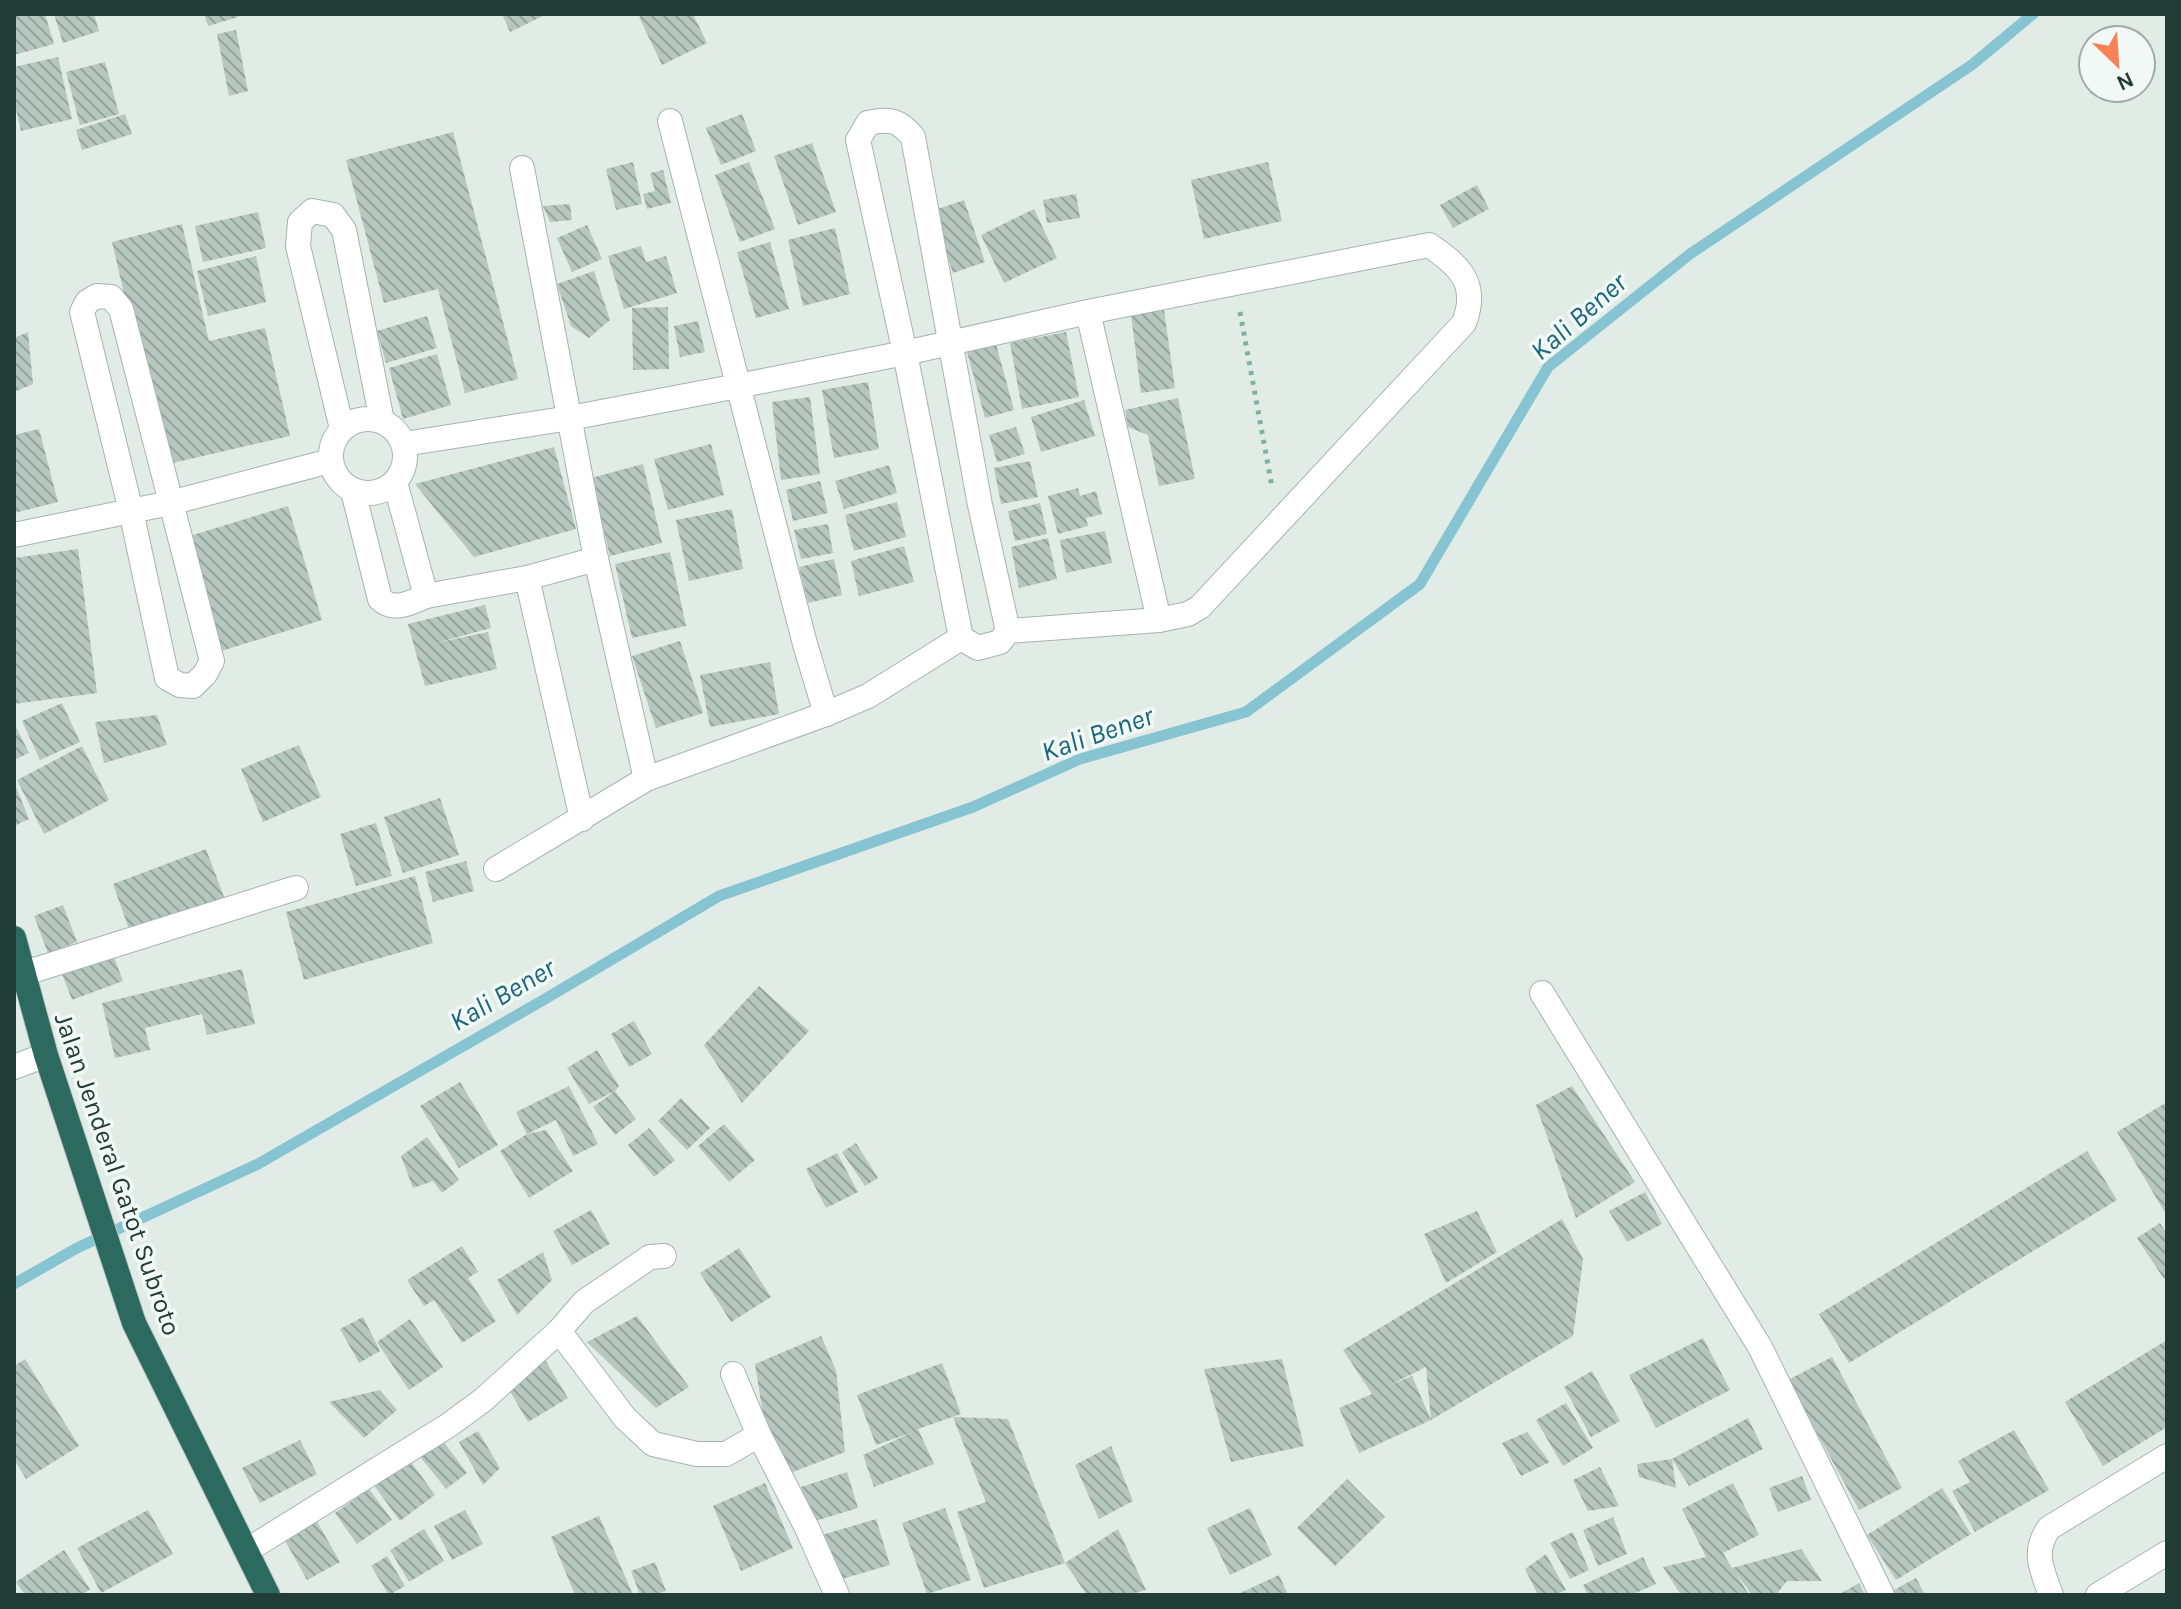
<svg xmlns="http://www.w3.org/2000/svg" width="2181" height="1609" font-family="Karla,sans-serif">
<defs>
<pattern id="building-back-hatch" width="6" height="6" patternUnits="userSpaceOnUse" patternTransform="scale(2)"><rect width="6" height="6" fill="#b6c7c0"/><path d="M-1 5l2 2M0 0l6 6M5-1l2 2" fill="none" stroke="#94a39d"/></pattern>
</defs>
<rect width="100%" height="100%" fill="#e1ece7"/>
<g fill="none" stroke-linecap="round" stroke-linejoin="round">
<polyline stroke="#87c4d2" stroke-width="11" points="14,1284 77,1248 258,1164 545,999 719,896 973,807 1080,759 1246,712 1420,584 1548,367 1690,254 1973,64 2033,14"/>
</g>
<g fill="url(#building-back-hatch)" fill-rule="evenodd">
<polygon points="14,14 45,14 54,44 14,55"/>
<polygon points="54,14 94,14 99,31 63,43"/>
<polygon points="204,14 237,14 238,17 208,26"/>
<polygon points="502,14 547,14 510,32"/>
<polygon points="646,14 693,14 707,43 662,65 639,17"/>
<polygon points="236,30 248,91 229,96 217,34"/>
<polygon points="58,57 72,119 21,131 14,101 14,67"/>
<polygon points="105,62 119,114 80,125 66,72"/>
<polygon points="125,114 132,134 82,150 76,130"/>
<polygon points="742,114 756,151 721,165 706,128"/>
<polygon points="453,132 518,379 465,393 438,289 384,303 346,160"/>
<polygon points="812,143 836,212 798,225 774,156"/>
<polygon points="633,162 642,204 616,210 606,169"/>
<polygon points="749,162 775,229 740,242 715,175"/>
<polygon points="1268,162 1282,221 1204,239 1191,180"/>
<polygon points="663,170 671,203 647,209 643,194 655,191 650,173"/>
<polygon points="1477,185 1489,209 1453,228 1440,205"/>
<polygon points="1076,194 1080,218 1047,223 1043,200"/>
<polygon points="964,200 985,262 953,273 932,211"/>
<polygon points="570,204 572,220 550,222 543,206"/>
<polygon points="1034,209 1057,258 1004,283 981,235"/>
<polygon points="258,212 266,248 203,262 195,226"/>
<polygon points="182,224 209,341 265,328 290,436 164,465 112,242"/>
<polygon points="587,225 602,259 572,272 557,238"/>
<polygon points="835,228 850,294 803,306 788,240"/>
<polygon points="770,242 789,309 756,318 737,252"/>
<polygon points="641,246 646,262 666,256 677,293 624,309 608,256"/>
<polygon points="256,256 266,302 208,316 197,271"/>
<polygon points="594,271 610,320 589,338 571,326 557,284"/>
<polygon points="668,307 669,369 633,370 632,308"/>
<polygon points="1164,310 1175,388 1141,393 1131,315"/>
<polygon points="427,316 437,348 386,363 377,331"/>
<polygon points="698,321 705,352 680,357 674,326"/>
<polygon points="28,332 33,384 14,392 14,338"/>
<polygon points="1066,332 1079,397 1022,409 1010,343"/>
<polygon points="996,344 1014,410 985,418 967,352"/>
<polygon points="437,354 451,405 403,419 389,368"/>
<polygon points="868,382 879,449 834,458 822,390"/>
<polygon points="810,397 820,474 781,480 772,402"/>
<polygon points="1178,398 1195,479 1159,486 1148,435 1128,427 1125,410"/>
<polygon points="1084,400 1095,436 1041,452 1031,417"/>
<polygon points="1016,427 1025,454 997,462 989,435"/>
<polygon points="39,429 58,502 14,513 14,435"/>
<polygon points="711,444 724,495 668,510 654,459"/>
<polygon points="554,447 576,529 474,557 415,484"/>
<polygon points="1030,461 1038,497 1001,504 994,468"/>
<polygon points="643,464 662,543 610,556 591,478"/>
<polygon points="889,465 897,493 844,509 835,481"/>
<polygon points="820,481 828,513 793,521 786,490"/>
<polygon points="1078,488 1080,496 1096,491 1102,514 1086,518 1088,526 1058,534 1048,496"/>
<polygon points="897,502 906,537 854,551 845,515"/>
<polygon points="1040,503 1047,534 1015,541 1008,511"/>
<polygon points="288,506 322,620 218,652 183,538"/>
<polygon points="732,509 743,569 689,581 676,520"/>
<polygon points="828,524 833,553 801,559 794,530"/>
<polygon points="1105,531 1112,563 1066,573 1060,540"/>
<polygon points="1048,538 1057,579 1019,588 1011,547"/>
<polygon points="904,546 914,582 859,596 851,561"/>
<polygon points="78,549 97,693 14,704 14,558"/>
<polygon points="670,552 686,626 632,638 615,564"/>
<polygon points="834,559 842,595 808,603 799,567"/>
<polygon points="485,605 491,628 436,643 488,632 497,669 425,686 408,624"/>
<polygon points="680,641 703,713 656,728 632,656"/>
<polygon points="770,662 779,714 710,727 700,675"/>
<polygon points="62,703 80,742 40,760 22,721"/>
<polygon points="157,715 167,745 104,763 95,722"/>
<polygon points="14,723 29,753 14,760"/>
<polygon points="299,745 321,797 263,822 241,769"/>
<polygon points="82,746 109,800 44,834 17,780"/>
<polygon points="14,782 29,819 14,826"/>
<polygon points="440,798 459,855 403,873 384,817"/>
<polygon points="376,823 392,876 356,886 340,834"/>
<polygon points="206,849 224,897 130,932 113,884"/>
<polygon points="466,861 474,891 433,902 425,872"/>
<polygon points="415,876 433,943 304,980 286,912"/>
<polygon points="63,905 77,942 48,953 34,916"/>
<polygon points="112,952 123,981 72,1000 61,971"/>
<polygon points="242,969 255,1024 207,1035 202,1014 145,1028 150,1050 115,1058 102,1003"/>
<polygon points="759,986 809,1031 742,1103 704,1045"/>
<polygon points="634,1021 652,1054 629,1067 611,1034"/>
<polygon points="597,1050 619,1086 615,1091 636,1119 615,1135 593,1107 615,1091 589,1104 567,1068"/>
<polygon points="460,1082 498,1145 459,1168 420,1106"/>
<polygon points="569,1086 598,1144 573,1156 556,1120 527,1134 546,1130 573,1171 529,1198 500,1151 527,1134 516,1112"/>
<polygon points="1572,1086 1635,1182 1576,1218 1536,1105"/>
<polygon points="681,1098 710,1128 687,1150 658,1121"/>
<polygon points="2167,1102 2167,1216 2117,1132"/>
<polygon points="724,1124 755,1160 729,1182 698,1146"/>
<polygon points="649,1128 675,1160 654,1177 628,1145"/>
<polygon points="427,1137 459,1180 442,1193 433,1181 413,1188 401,1156"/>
<polygon points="856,1143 878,1178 865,1186 842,1152"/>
<polygon points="2087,1151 2117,1200 1849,1363 1819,1314"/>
<polygon points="837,1153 858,1192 826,1208 806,1169"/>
<polygon points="1645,1192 1662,1224 1627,1242 1609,1211"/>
<polygon points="591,1210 610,1244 572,1265 553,1231"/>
<polygon points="1477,1211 1497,1252 1446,1283 1424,1234"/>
<path d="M1562 1219 1583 1259 1573 1336 1431 1420 1359 1453 1339 1408 1372 1394 1343 1350ZM1426 1367 1431 1420 1412 1376 1388 1386Z"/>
<polygon points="2160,1223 2167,1234 2167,1277 2164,1279 2137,1238"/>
<polygon points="462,1246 478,1272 468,1278 496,1321 462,1343 434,1300 424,1306 407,1280"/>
<polygon points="739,1248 771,1297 731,1322 700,1273"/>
<polygon points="543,1252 552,1280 517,1315 497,1280"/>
<polygon points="637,1316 689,1387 656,1408 587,1342"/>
<polygon points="363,1317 380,1351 359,1363 340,1329"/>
<polygon points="410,1319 443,1367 409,1390 377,1342"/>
<polygon points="821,1336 836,1370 845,1452 785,1475 763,1415 755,1364"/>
<polygon points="1703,1338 1730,1390 1656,1428 1629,1375"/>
<polygon points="2167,1340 2167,1427 2103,1466 2065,1402"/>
<polygon points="1832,1357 1902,1488 1859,1510 1788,1380"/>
<polygon points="25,1359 79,1446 26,1479 14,1459 14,1366"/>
<polygon points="1282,1359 1304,1446 1231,1462 1204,1369"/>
<polygon points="545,1360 568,1398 528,1422 505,1383"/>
<polygon points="942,1363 961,1414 918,1429 934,1464 874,1487 863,1455 911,1433 876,1445 857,1395"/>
<polygon points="1592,1371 1620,1421 1591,1437 1564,1387"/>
<polygon points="380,1390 397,1410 364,1438 329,1402"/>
<polygon points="1566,1403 1593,1448 1563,1466 1536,1420"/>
<polygon points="953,1417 1008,1419 1065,1563 984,1588 957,1512 986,1502"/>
<polygon points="1748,1418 1763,1449 1689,1486 1672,1459"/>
<polygon points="2014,1430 2049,1490 1975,1532 1952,1491 1970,1482 1958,1461"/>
<polygon points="478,1431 500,1468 483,1485 459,1442"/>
<polygon points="1527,1432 1550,1462 1521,1476 1502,1443"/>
<polygon points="440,1437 467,1473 446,1489 418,1454"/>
<polygon points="300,1440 317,1474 260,1503 242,1468"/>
<polygon points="1111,1446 1133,1501 1099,1519 1075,1465"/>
<polygon points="409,1459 435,1495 400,1521 373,1484"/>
<polygon points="1672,1459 1676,1488 1639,1477 1637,1464"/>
<polygon points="1600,1467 1619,1506 1588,1511 1573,1480"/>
<polygon points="847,1472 858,1508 812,1522 801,1487"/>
<polygon points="1802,1476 1811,1500 1778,1512 1769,1488"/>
<polygon points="1347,1479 1385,1517 1335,1566 1297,1528"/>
<polygon points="765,1483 793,1548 741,1571 713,1506"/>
<polygon points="1733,1483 1759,1535 1723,1553 1732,1568 1801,1549 1822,1581 1787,1581 1776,1595 1752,1595 1736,1573 1749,1595 1681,1595 1663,1567 1706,1557 1682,1509"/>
<polygon points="1942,1488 1971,1534 1896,1580 1867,1535"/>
<polygon points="369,1489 392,1520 357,1544 335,1513"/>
<polygon points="945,1508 971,1580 927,1594 902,1523"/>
<polygon points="1250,1508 1272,1555 1230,1575 1207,1528"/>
<polygon points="148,1510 173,1554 101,1593 77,1548"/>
<polygon points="465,1510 483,1544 452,1560 434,1526"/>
<polygon points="599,1516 633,1595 575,1595 551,1537"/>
<polygon points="1613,1517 1627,1554 1598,1566 1583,1530"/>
<polygon points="315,1518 340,1562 307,1580 283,1537"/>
<polygon points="876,1519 890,1565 835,1581 822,1535"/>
<polygon points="424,1529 444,1561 409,1582 390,1550"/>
<polygon points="1118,1529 1146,1590 1128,1595 1087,1595 1065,1563"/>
<polygon points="1573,1532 1589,1570 1570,1579 1550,1543"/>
<polygon points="64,1550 90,1589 82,1595 25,1595 16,1582"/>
<polygon points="1546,1554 1566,1590 1555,1595 1538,1595 1525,1569"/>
<polygon points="387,1556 405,1586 389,1595 371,1566"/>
<polygon points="1643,1557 1656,1584 1631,1595 1588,1595 1583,1585"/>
<polygon points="655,1562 666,1591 654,1595 640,1595 631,1571"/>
<polygon points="1279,1575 1288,1595 1236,1595"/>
<polygon points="1916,1578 1925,1595 1892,1595 1890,1592"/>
<polygon points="1859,1583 1865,1595 1838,1595"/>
</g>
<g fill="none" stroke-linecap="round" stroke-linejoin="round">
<g stroke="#a4b4ae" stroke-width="26">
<g id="minor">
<polyline points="670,121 805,644 826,714"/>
<polyline points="522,168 596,559 646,779"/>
<polygon points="97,296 111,297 121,309 212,661 205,674 193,686 180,685 167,678 131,511 82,312 87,302"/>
<circle cx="368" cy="456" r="37"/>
<polyline points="342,429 298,246 300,222 312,211 333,215 344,230 382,421"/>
<path d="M404 444 570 418 738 386 905 353 1088 312 1429 245C1460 266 1479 284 1464 323L1200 607 1188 614 1159 620 1088 312"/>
<path d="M353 491 380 599C394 612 410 603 426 596L395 482"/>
<polyline points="14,535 170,503 330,461"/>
<polyline points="527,578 582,819"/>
<polyline points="426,596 527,578 596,559"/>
<path d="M1008 631 980 505 913 137C899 120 889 118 868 123L858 140 905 353 961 638 978 648 1000 642 1008 631 1159 620"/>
<polyline points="496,869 646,779 826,714 868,696 961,638"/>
<polyline points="22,974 296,888"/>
<polyline points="1542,993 1760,1347 1882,1595"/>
<polyline points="14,1067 46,1055"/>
<polyline points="559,1331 625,1418 653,1444 697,1454 726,1454 759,1435"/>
<polyline points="733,1374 759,1435 807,1528 837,1595"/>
<polyline points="246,1551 449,1425 483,1400 559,1331 584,1302 650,1257 664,1256"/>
<path d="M2051 1595C2042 1570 2032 1552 2049 1528L2167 1456"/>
<polyline points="2098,1595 2167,1553"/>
</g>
</g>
<g stroke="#c1c9c7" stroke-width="26">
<polyline id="highway" points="14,938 46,1055 134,1323 268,1595"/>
</g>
<polyline stroke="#80b0a3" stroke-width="5" stroke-dasharray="4 6" stroke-linecap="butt" points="1240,312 1272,487"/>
<use href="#minor" stroke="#fff" stroke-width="24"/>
<use href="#highway" stroke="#2c6a5f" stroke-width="24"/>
</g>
<g text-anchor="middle" stroke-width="7" stroke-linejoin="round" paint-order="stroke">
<g font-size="26" fill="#213d36" stroke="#f1f8f5">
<text transform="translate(118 1174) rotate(71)" y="9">Jalan Jenderal Gatot Subroto</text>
</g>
<g font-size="28" font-style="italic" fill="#1a667a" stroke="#f1f8f5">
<text transform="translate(1578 316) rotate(-41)" y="10">Kali Bener</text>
<text transform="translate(1097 733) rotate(-19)" y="10">Kali Bener</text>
<text transform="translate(502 994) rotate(-30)" y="10">Kali Bener</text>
</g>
</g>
<rect width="2181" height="1609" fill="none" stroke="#213d36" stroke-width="32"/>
<g transform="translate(2117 64) rotate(155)"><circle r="38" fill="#f1f8f5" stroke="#9eada9" stroke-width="2"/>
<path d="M0-6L14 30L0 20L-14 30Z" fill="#f58356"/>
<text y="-12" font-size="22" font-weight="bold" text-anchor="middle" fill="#213d36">N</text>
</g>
</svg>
